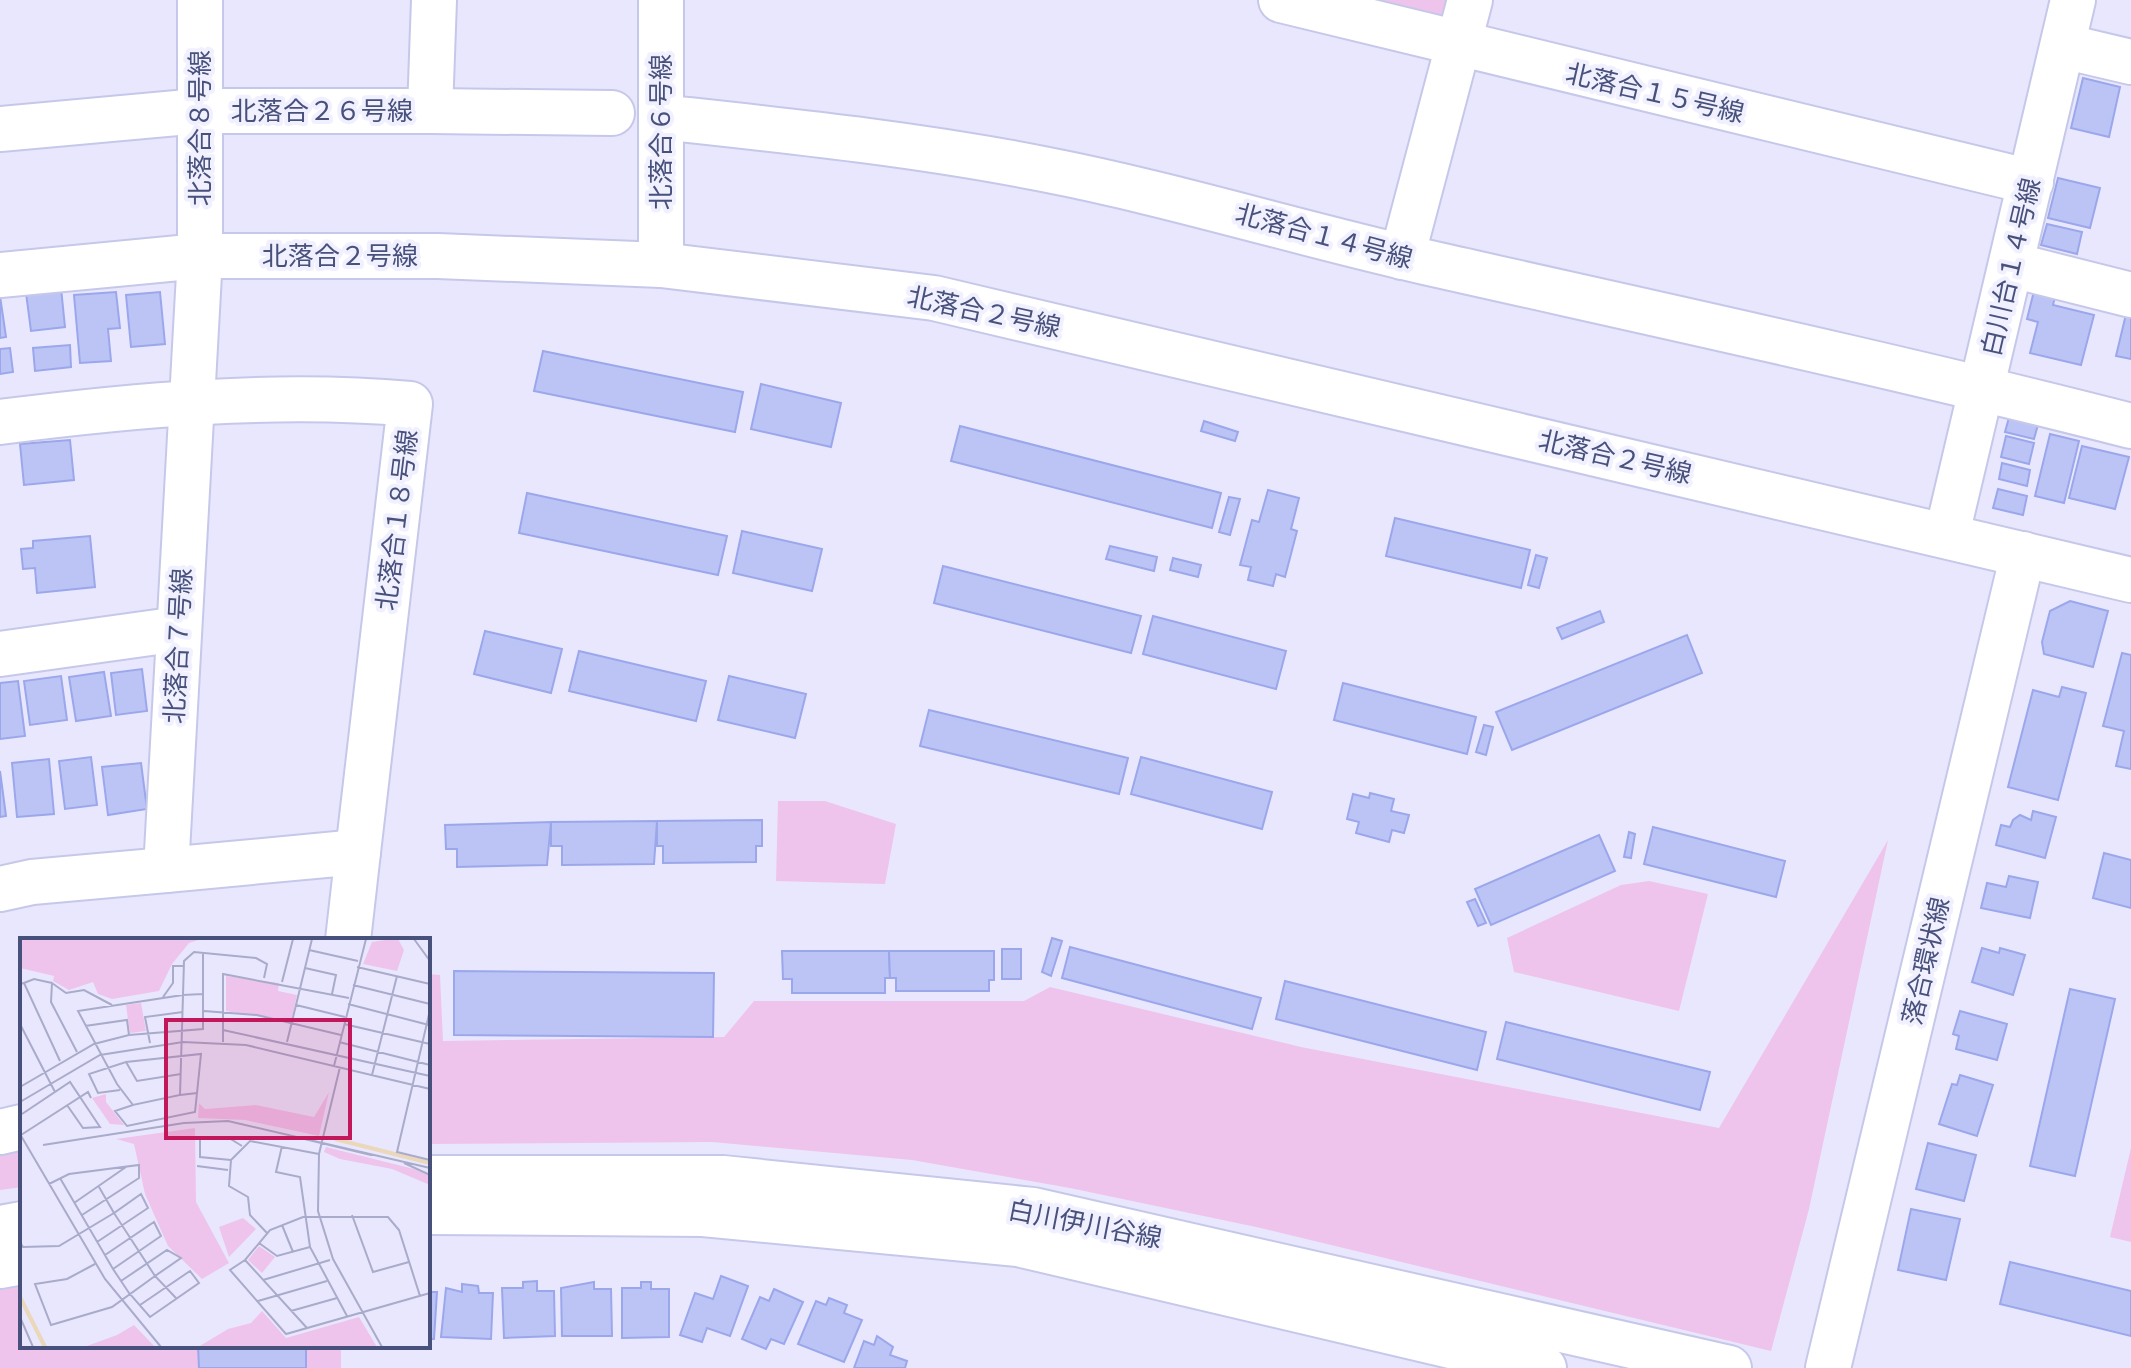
<svg xmlns="http://www.w3.org/2000/svg" width="2131" height="1368" font-family="Rubik,'Noto Sans JP',sans-serif">
<rect width="100%" height="100%" fill="#e9e7fe"/>
<g fill="#eec4ec">
<polygon points="1334,0 1452,0 1446,25"/>
<polygon points="778,801 825,801 896,824 885,884 776,881"/>
<polygon points="1888,840 1809,1209 1771,1351 1256,1227 1070,1188 912,1160 712,1142 428,1144 428,974 440,975 443,1041 724,1037 754,1001 1024,1001 1050,987 1301,1047 1719,1128"/>
<polygon points="1649,881 1708,894 1679,1011 1514,972 1507,938 1621,885"/>
<polygon points="22,1139 22,1187 0,1190 0,1144"/>
<polygon points="2131,1148 2131,1242 2110,1237"/>
<polygon points="22,1286 22,1346 341,1346 341,1368 0,1368 0,1289"/>
</g>
<g fill="#bcc4f6" stroke="#9ba7eb" stroke-width="2">
<polygon points="2083,78 2120,87 2109,137 2071,128"/>
<polygon points="2058,178 2100,188 2090,228 2048,218"/>
<polygon points="2047,224 2082,232 2077,254 2041,245"/>
<polygon points="2035,287 2056,293 2053,305 2094,315 2081,365 2030,353 2038,322 2027,319"/>
<polygon points="61,288 65,327 31,331 26,293"/>
<polygon points="116,292 120,328 108,329 111,361 80,363 74,295"/>
<polygon points="160,292 165,344 131,347 126,295"/>
<polygon points="0,296 6,337 0,338"/>
<polygon points="2127,310 2131,311 2131,359 2116,356"/>
<polygon points="70,345 71,367 35,371 33,348"/>
<polygon points="10,348 13,372 0,374 0,349"/>
<polygon points="543,351 743,392 735,432 534,391"/>
<polygon points="761,384 841,403 831,447 751,429"/>
<polygon points="2010,414 2039,421 2034,439 2005,432"/>
<polygon points="1204,421 1238,432 1235,441 1201,431"/>
<polygon points="960,426 1221,493 1212,528 951,461"/>
<polygon points="2050,434 2079,441 2064,503 2035,496"/>
<polygon points="2006,436 2034,443 2029,464 2001,457"/>
<polygon points="70,440 74,480 24,485 20,444"/>
<polygon points="2082,446 2129,457 2115,509 2069,498"/>
<polygon points="2002,463 2030,470 2027,486 1999,479"/>
<polygon points="1998,489 2027,496 2023,515 1993,508"/>
<polygon points="1268,490 1299,498 1291,529 1297,531 1285,577 1276,574 1273,586 1248,580 1251,567 1240,565 1252,520 1259,522"/>
<polygon points="527,493 727,536 718,575 519,533"/>
<polygon points="1229,497 1240,499 1230,535 1219,532"/>
<polygon points="1395,518 1530,550 1521,588 1386,556"/>
<polygon points="742,531 822,549 812,591 733,573"/>
<polygon points="90,536 95,587 37,593 35,568 23,569 21,549 33,548 33,541"/>
<polygon points="1110,546 1157,557 1154,571 1106,559"/>
<polygon points="1536,555 1547,558 1539,588 1528,585"/>
<polygon points="1173,558 1201,565 1198,577 1170,570"/>
<polygon points="943,566 1141,616 1131,653 934,603"/>
<polygon points="2070,601 2108,611 2093,667 2044,654 2042,642 2050,611"/>
<polygon points="1600,611 1604,622 1562,639 1557,628"/>
<polygon points="1153,616 1286,651 1276,689 1143,654"/>
<polygon points="485,631 562,649 551,693 474,674"/>
<polygon points="1687,635 1702,673 1512,750 1496,712"/>
<polygon points="579,651 706,681 696,721 569,691"/>
<polygon points="2122,653 2131,655 2131,769 2116,766 2124,731 2103,726"/>
<polygon points="142,669 147,711 116,715 111,673"/>
<polygon points="104,672 111,716 76,721 69,677"/>
<polygon points="61,676 67,720 30,725 24,681"/>
<polygon points="729,676 806,694 795,738 718,720"/>
<polygon points="18,681 25,736 0,739 0,683"/>
<polygon points="1343,683 1476,717 1467,754 1334,720"/>
<polygon points="2062,687 2086,693 2058,800 2008,787 2033,690 2059,697"/>
<polygon points="929,710 1128,758 1119,794 920,746"/>
<polygon points="1484,725 1493,727 1486,755 1476,752"/>
<polygon points="91,757 97,805 65,809 59,761"/>
<polygon points="1141,757 1272,792 1262,829 1131,794"/>
<polygon points="49,759 54,814 17,817 12,763"/>
<polygon points="141,763 147,809 108,815 102,767"/>
<polygon points="0,771 6,816 0,817"/>
<polygon points="1370,793 1394,799 1391,811 1409,815 1404,833 1392,830 1389,842 1356,833 1359,822 1347,819 1353,794 1369,798"/>
<polygon points="2033,811 2056,817 2045,858 1996,845 2001,825 2010,827 2013,820 2020,815 2031,820"/>
<polygon points="762,820 762,846 756,846 756,862 663,863 663,846 657,846 657,821"/>
<polygon points="657,821 654,864 562,865 562,846 551,846 551,822"/>
<polygon points="551,822 547,865 457,867 457,849 446,849 445,825"/>
<polygon points="1653,827 1785,861 1776,897 1644,864"/>
<polygon points="1629,832 1635,834 1631,858 1624,857"/>
<polygon points="1599,835 1615,871 1491,925 1475,889"/>
<polygon points="2104,853 2131,860 2131,908 2093,898"/>
<polygon points="2009,876 2038,882 2030,918 1981,908 1987,883 2006,887"/>
<polygon points="1475,899 1486,923 1478,926 1467,902"/>
<polygon points="1052,938 1062,941 1051,976 1042,972"/>
<polygon points="1070,947 1261,998 1252,1029 1062,978"/>
<polygon points="1982,948 1999,953 2000,948 2025,955 2013,995 1972,982"/>
<rect x="1002" y="949" width="19" height="30"/>
<polygon points="782,951 889,951 890,978 885,978 885,993 792,993 792,979 783,979"/>
<polygon points="889,951 994,951 994,980 989,980 989,991 896,991 896,978 890,978"/>
<polygon points="454,971 714,973 713,1037 454,1035"/>
<polygon points="1285,981 1486,1032 1477,1070 1276,1019"/>
<polygon points="2070,989 2115,999 2075,1176 2030,1166"/>
<polygon points="1960,1011 2007,1024 1997,1060 1956,1049 1959,1036 1953,1034"/>
<polygon points="1506,1022 1710,1072 1700,1110 1497,1059"/>
<polygon points="1960,1075 1993,1085 1977,1136 1939,1124 1952,1084 1957,1085"/>
<polygon points="1928,1143 1976,1155 1964,1201 1916,1189"/>
<polygon points="1911,1209 1960,1219 1946,1280 1898,1270"/>
<polygon points="2010,1262 2131,1291 2131,1336 2000,1304"/>
<polygon points="721,1276 748,1286 730,1336 707,1328 702,1342 680,1335 695,1293 713,1299"/>
<polygon points="537,1281 537,1291 554,1291 555,1336 504,1338 502,1288 523,1288 523,1282"/>
<polygon points="594,1282 594,1289 611,1289 612,1336 562,1336 561,1288"/>
<polygon points="641,1282 651,1282 651,1289 669,1289 669,1337 622,1338 622,1288 641,1288"/>
<polygon points="462,1284 478,1286 479,1293 493,1293 491,1339 441,1337 446,1288 462,1292"/>
<polygon points="774,1289 803,1302 784,1344 771,1339 766,1349 742,1339 760,1297 769,1301"/>
<polygon points="428,1292 437,1292 434,1339 428,1339"/>
<polygon points="829,1298 847,1305 844,1313 862,1320 844,1362 798,1344 816,1301 826,1305"/>
<polygon points="877,1336 893,1347 890,1355 907,1361 905,1368 854,1368 864,1341 874,1345"/>
<polygon points="198,1346 306,1346 306,1368 199,1368"/>
</g>
<g fill="none" stroke-linecap="round" stroke-linejoin="round">
<g stroke="#c6c8e9" stroke-width="48">
<g id="minor">
<polyline points="661,0 661,265"/>
<polyline points="1281,0 2031,182"/>
<polyline points="2063,46 2131,62"/>
<polyline points="430,111 612,113"/>
<path d="M661 117C789 131 917 144 1043 169 1172 194 1297 233 1425 262 1660 315 1897 366 2131 426"/>
<polyline points="0,129 199,111 430,111 434,0"/>
<polyline points="1402,257 1470,0"/>
<polyline points="2012,265 2131,295"/>
<polyline points="0,275 200,256 438,256 661,265 934,298 2131,580"/>
<path d="M0 422C133 405 277 392 410 404L358 852 166 870"/>
<polyline points="1947,534 2073,0"/>
<polyline points="0,654 179,629"/>
<polyline points="0,889 32,882 166,870 200,256 200,0"/>
<polyline points="348,940 358,852"/>
<polyline points="0,1132 22,1127"/>
<polyline points="428,1178 723,1178 1033,1210 1729,1368"/>
<polyline points="428,1212 703,1214 1018,1244 1544,1368"/>
<polyline points="0,1228 22,1224"/>
<polyline points="0,1266 22,1262"/>
<polyline points="1828,1368 2023,554"/>
</g>
</g>
<use href="#minor" stroke="#fff" stroke-width="44"/>
</g>
<g text-anchor="middle" stroke-width="8" stroke-linejoin="round" paint-order="stroke">
<g font-size="26" fill="#48517c" stroke="#f1f0ff">
<text transform="translate(1655 93) rotate(13)" y="9">北落合１５号線</text>
<text x="322" y="120">北落合２６号線</text>
<text transform="translate(200 128) rotate(-90)" y="9">北落合８号線</text>
<text transform="translate(661 132) rotate(-90)" y="9">北落合６号線</text>
<text transform="translate(1324 236) rotate(15)" y="9">北落合１４号線</text>
<text x="340" y="265">北落合２号線</text>
<text transform="translate(2011 267) rotate(-77)" y="9">白川台１４号線</text>
<text transform="translate(984 312) rotate(12)" y="9">北落合２号線</text>
<text transform="translate(1615 457) rotate(13)" y="9">北落合２号線</text>
<text transform="translate(397 520) rotate(-83)" y="9">北落合１８号線</text>
<text transform="translate(178 646) rotate(-87)" y="9">北落合７号線</text>
<text transform="translate(1926 961) rotate(-77)" y="9">落合環状線</text>
<text transform="translate(1085 1224) rotate(11)" y="9">白川伊川谷線</text>
</g>
</g>
<g transform="translate(20 938)">
<rect width="410" height="410" fill="#e9e7fe"/>
<path d="M0 1H181L169 5 152 26 139 53 92 61 78 56 73 44 49 52 33 43 34 38 0 30ZM371 1H378L384 12 377 33 343 26 352 4ZM206 38 259 45 258 53 277 57 271 84 206 73ZM121 65 126 93 110 95 106 67ZM309 154 299 198 225 182 178 180 179 165 185 171 236 167 294 179ZM86 156V164L104 187 90 186 72 160ZM175 190 176 264 209 325 182 341 148 308 125 256 114 206 96 201ZM306 209 394 231 410 238V247L372 231 320 221 304 214ZM223 280 236 291 209 319 199 289ZM239 308 255 319 242 335 228 322ZM242 373 266 400 339 379 357 409H178L208 391 231 385ZM114 387 135 409H64L97 397Z" fill="#eec4ec"/>
<path fill="none" stroke="#ebd7b9" stroke-width="4" d="M315 201 410 225M0 359 25 409"/>
<path fill="none" stroke="#a9abca" stroke-width="2" d="M292 1 276 67 325 79M394 1 410 23M289 12 338 23M337 29 410 46M285 30 316 37 312 56M262 44 273 1M4 45 14 41 32 45M0 46 4 45 40 123M333 47 410 66M183 56 163 57 164 23 174 14 236 20 247 26 244 40M163 57 160 157 113 167 97 146 58 73ZM143 59 153 45V28H164M328 66 409 87M410 72 377 214 410 222M184 73 237 77 321 97M0 86 35 154M324 86 410 106M65 88 107 82 109 97M203 92 410 138M203 104V36L329 60M267 104 276 67M319 104 410 127M130 105 125 79 163 74M57 114 31 64 32 45 46 55 64 52 92 67M106 124 117 143 161 136M314 128 346 1M320 129 299 216 298 273 313 321 362 409M352 137 377 38M0 149 74 106 109 97 183 91V15M100 152 78 155 69 136 106 124 181 116 177 155 160 157M0 164 80 117 163 104 226 107 410 151M113 167 95 173 107 188 175 174 177 155M2 176 50 144 80 189 63 190 47 167M0 196 85 341 141 409M1 197 68 154 71 160M272 198 351 217M23 207 164 185 208 183 410 230M262 208 256 234 280 239 290 309 327 378M211 222 180 219V200H209L222 208M384 225 410 237M177 228 208 232M40 240 93 331 109 355 130 379 179 345 170 333 120 367M29 246 49 236 119 227V240L62 277M54 265 106 229M332 277 353 334 389 324M262 287 273 314M247 295 230 277 228 259 209 248 211 222 230 203 299 216M0 304 3 309 39 308 94 275 135 338 92 369 31 387 15 346 47 341 75 326M77 304 128 270 121 256 94 275 79 249M239 305 257 318 290 309M85 317 134 284 141 298 93 331M225 322 210 332 266 396 410 355M243 342 310 322M101 343 147 312 161 320 135 338 156 360M238 363 307 343M271 373 317 360M0 379 13 409M287 390 225 322 250 292 283 279H368L379 292 400 358"/>
<path fill="#c2185b" fill-opacity="0.15" stroke="#c2185b" stroke-width="4" d="M146 82H330V200H146Z"/>
<rect width="410" height="410" fill="none" stroke="#48517c" stroke-width="4"/>
</g>
</svg>
